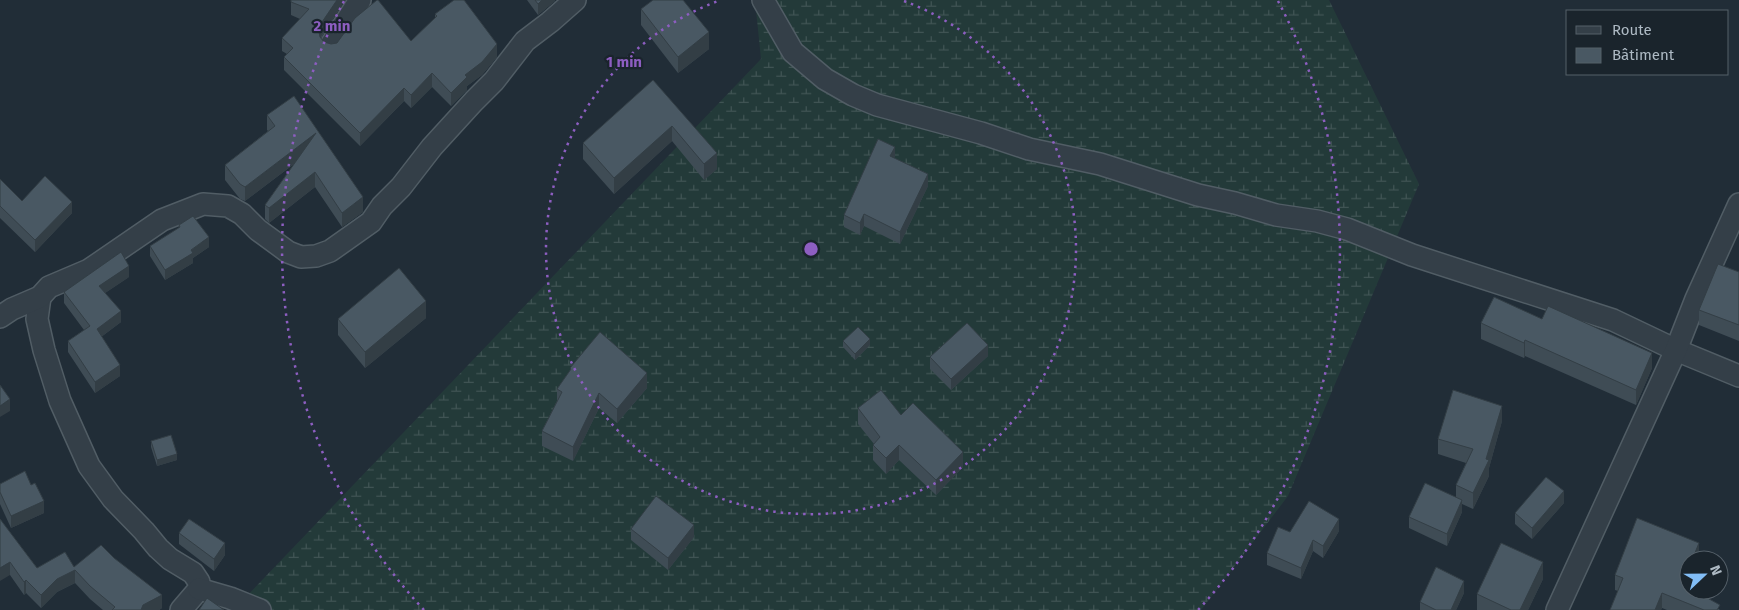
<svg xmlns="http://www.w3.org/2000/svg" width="1739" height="610" font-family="'Fira Sans',sans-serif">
<defs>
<pattern id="wetland-marsh" width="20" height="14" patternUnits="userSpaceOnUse" patternTransform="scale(1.25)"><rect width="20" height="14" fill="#233a39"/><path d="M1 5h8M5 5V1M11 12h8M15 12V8" fill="none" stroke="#405454"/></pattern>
</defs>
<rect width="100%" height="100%" fill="#212d37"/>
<polygon fill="url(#wetland-marsh)" points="755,0 1329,0 1419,184 1288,496 1201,610 248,610 244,599 761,59"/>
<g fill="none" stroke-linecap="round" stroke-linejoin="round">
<g stroke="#515d65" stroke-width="24">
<g id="minor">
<polyline points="763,0 793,52 825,79 853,95 877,105 981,133 1029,149 1100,164 1198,195 1235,203 1276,215 1317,221 1347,229 1412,255 1613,320 1676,350 1739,376"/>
<polyline points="331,45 360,0"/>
<polyline points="40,297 37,319 44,350 60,401 89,466 113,499 144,531 158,548 170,559 193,573 199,582 199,589 181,610"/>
<polyline points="0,317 12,309 40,297 49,287 89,270 162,220 203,204 228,206 242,214 258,230 288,252 301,257 316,256 330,251 371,222 382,206 401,187 432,147 474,101 494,81 525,41 550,22 575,0"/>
<polyline points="199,589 230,598 260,610"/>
<polyline points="1557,610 1676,350 1696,299 1739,204"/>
</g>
</g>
<use href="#minor" stroke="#343f48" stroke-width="21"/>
</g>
<g fill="#3f4c55">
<polygon points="291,0 345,0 321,38 324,42 331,44 411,41 435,18 435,14 497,57 482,75 467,86 467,90 451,106 432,87 411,108 404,101 360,146 284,70 284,57 287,54 282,51 282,38 300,19 291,15"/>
<polygon points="527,0 555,0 555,1 538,15"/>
<polygon points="641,9 709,49 678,73 641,25"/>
<polygon points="653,80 717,169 704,180 672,141 614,194 583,159 583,143"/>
<polygon points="267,115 363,212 342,227 315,187 269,223 265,219 265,205 294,164 245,201 240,199 225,180 225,165 268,131 267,130"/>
<polygon points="895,158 928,186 900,244 864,226 860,235 844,227 844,215"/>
<polygon points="0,179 22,201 72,213 35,252 0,218"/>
<polygon points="179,225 209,247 193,258 193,263 165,280 150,256 150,246 179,228"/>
<polygon points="1739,272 1739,341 1699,325 1699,310"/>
<polygon points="129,277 105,293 121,322 101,337 120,376 95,393 68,352 68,341 84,330 64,303 64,292"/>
<polygon points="426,318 365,368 338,335 338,319"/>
<polygon points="1542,319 1652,368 1636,405 1525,356 1524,358 1481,339 1481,323"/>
<polygon points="843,341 870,345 855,360 843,347"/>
<polygon points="988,356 951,390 930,369 930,357"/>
<polygon points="570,368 647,388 617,423 599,408 573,461 542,446 542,431 557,401 557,389 570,371"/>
<polygon points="858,408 901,415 963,467 936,495 899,460 886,474 873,460 873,445 874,444 858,424"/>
<polygon points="1502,421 1489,468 1489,476 1473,509 1462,504 1462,512 1447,546 1409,528 1409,517 1456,497 1456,485 1466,463 1438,454 1438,439"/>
<polygon points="151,441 177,460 157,466 151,447"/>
<polygon points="0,484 31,485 44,513 11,528 0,504"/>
<polygon points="1564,503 1532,539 1515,524 1515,513"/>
<polygon points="0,519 37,568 74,567 162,608 159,610 103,610 90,599 75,583 57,592 41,608 26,593 24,595 10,575"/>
<polygon points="631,529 694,537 668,570 631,540"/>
<polygon points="1339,531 1323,558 1313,551 1301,579 1267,565 1267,553 1290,532"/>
<polygon points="179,533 225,555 214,571 179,544"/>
<polygon points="1699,558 1698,560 1689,560 1688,587 1720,610 1667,610 1662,608 1661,610 1610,610 1618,591 1615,590 1615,575"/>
<polygon points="1543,579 1528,610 1477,610 1477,594"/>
<polygon points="1464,593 1456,610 1420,610 1420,602"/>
</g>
<g fill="#333e45">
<polygon points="337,0 345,0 320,38 319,45 319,32 320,25"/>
<polygon points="542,0 555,0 555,1 538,15 538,4"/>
<polygon points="709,32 709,49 678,73 678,57"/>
<polygon points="497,44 497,57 482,75 467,86 467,90 451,106 451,93 465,75"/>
<polygon points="432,73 432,87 411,108 411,95"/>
<polygon points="404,88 404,101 360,146 360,133"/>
<polygon points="672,126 672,141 614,194 614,178"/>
<polygon points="316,133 316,147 245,201 245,187"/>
<polygon points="895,147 895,158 890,156"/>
<polygon points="717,153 717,169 704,180 704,164"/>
<polygon points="315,172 315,187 269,223 269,208"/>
<polygon points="928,174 928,186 900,244 900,232"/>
<polygon points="363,197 363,212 342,227 342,213"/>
<polygon points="72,202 72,213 35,252 35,240"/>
<polygon points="864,214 864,226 860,235 860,223"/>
<polygon points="209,237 209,247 193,258 193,263 165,280 165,270"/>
<polygon points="129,266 129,277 99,297 99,286"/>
<polygon points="426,301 426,318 365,368 365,352"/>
<polygon points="121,311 121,322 97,340 97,329"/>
<polygon points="870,339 870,345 855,360 855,354"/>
<polygon points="1525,340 1525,356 1524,358 1524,343"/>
<polygon points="988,345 988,356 951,390 951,379"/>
<polygon points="1652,353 1652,368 1636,405 1636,390"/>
<polygon points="120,365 120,376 95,393 95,382"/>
<polygon points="647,373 647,388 617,423 617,409"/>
<polygon points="599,393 599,408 573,461 573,447"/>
<polygon points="10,399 10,411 0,417 0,406"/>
<polygon points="1502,406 1502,421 1489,468 1489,476 1473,509 1473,493 1486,459"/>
<polygon points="899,445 899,460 886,474 886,458"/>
<polygon points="963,452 963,467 936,495 936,480"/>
<polygon points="177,454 177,460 157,466 157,460"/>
<polygon points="1564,491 1564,503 1532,539 1532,528"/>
<polygon points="1462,500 1462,512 1447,546 1447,534"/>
<polygon points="44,501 44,513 11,528 11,516"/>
<polygon points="1339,519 1339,531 1323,558 1323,546"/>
<polygon points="694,525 694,537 668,570 668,558"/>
<polygon points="1313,540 1313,551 1301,579 1301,568"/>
<polygon points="225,543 225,555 214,571 214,559"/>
<polygon points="1699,543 1699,558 1698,560 1692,560"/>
<polygon points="10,562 10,575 0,581 0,568"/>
<polygon points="1543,562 1543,579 1528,610 1520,610"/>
<polygon points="1689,568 1689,583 1683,598 1683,584"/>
<polygon points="75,570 75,583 57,592 41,608 41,595 57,579"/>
<polygon points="26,580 26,593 24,595 24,582"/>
<polygon points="1464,581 1464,593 1456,610 1451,610"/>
<polygon points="1662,593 1662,608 1661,610 1655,610"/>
<polygon points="162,595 162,608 159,610 141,610 143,605"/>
</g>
<g fill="#495863" stroke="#333e45">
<polygon points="291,0 337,0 320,25 319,32 320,37 324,42 331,44 337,43 355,18 377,0 378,0 411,41 437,16 435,14 454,0 464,0 497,44 482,62 465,75 467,77 451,93 432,73 411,95 404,88 360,133 284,57 293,48 282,38 309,9 291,2"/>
<polygon points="535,0 542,0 538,4"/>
<polygon points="653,0 683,0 709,32 678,57 641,9"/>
<polygon points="653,80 717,153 704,164 672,126 614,178 583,143"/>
<polygon points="294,96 363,197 342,213 315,172 269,208 265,205 316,133 245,187 240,184 225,165 275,126 267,115"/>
<polygon points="878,139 895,147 890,156 928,174 900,232 864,214 860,223 844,215"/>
<polygon points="45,176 72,202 35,240 0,206 0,179 22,201"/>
<polygon points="193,216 209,237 191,250 193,253 165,270 150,246 180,227 179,225"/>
<polygon points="121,252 129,266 99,286 121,311 97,329 120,365 95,382 68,341 90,326 64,292"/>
<polygon points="1718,264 1739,272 1739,325 1699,310"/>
<polygon points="399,268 426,301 365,352 338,319"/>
<polygon points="1494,297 1542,319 1548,306 1652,353 1636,390 1525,340 1524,343 1481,323"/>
<polygon points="967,323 988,345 951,379 930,357"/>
<polygon points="858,327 870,339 855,354 843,341"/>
<polygon points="600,332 647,373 617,409 599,393 573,447 542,431 562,392 557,389 571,369 570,368"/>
<polygon points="0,385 10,399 0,406"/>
<polygon points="881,390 901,415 913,403 963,452 936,480 899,445 886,458 873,445 880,437 858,408"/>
<polygon points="1453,390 1502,406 1486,459 1489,460 1473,493 1456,485 1473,449 1438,439"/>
<polygon points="171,435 177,454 157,460 151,441"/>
<polygon points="25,471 31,485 35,483 44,501 11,516 0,492 0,484"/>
<polygon points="1546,477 1564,491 1532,528 1515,513"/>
<polygon points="1425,483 1462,500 1447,534 1409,517"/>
<polygon points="656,496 694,525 668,558 631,529"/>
<polygon points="1309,501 1339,519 1323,546 1313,540 1301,568 1267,553 1278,527 1290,532"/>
<polygon points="1637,518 1699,543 1692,560 1689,560 1689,568 1683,584 1689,587 1689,590 1693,590 1720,605 1717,610 1704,610 1662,593 1655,610 1610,610 1623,578 1615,575"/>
<polygon points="0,519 37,568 65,552 74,567 101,545 114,558 162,595 143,605 141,610 112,610 115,607 90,586 75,570 57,579 41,595 26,580 24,582 10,562 0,568"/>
<polygon points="189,519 225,543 214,559 179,533"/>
<polygon points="1501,543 1543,562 1520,610 1511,610 1477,594"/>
<polygon points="1436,567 1464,581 1451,610 1436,610 1420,602"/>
<polygon points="207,598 224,610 199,610"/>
</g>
<g fill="none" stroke="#8d5ec1" stroke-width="2.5" stroke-dasharray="2.5 5">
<path d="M904 1A265 265 0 1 1 718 1"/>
<path d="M424 610A529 529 0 0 1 344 1M1278 1A529 529 0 0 1 1198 610"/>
</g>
<circle cx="811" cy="249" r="8" fill="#8d5ec1" stroke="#1a242c" stroke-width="2.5"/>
<g font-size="15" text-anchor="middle" font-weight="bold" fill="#8d5ec1" stroke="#1a242c" stroke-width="4.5" stroke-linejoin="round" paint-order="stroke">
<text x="332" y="31">2 min</text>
<text x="624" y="67">1 min</text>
</g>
<rect x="1566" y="10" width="162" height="65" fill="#1a242c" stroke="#556069"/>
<rect x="1576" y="26" width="25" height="8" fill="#343f48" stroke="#556069"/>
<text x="1612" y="35" font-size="15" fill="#aebac4">Route</text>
<rect x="1576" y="48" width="25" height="15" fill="#495863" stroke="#556069"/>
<text x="1612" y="60" font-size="15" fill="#aebac4">Bâtiment</text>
<g transform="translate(1704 575) rotate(68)"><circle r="24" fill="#1a242c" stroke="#556069"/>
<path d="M0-4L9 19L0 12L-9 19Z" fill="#82bdf6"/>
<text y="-8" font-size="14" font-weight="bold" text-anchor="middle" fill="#aebac4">N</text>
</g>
</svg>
